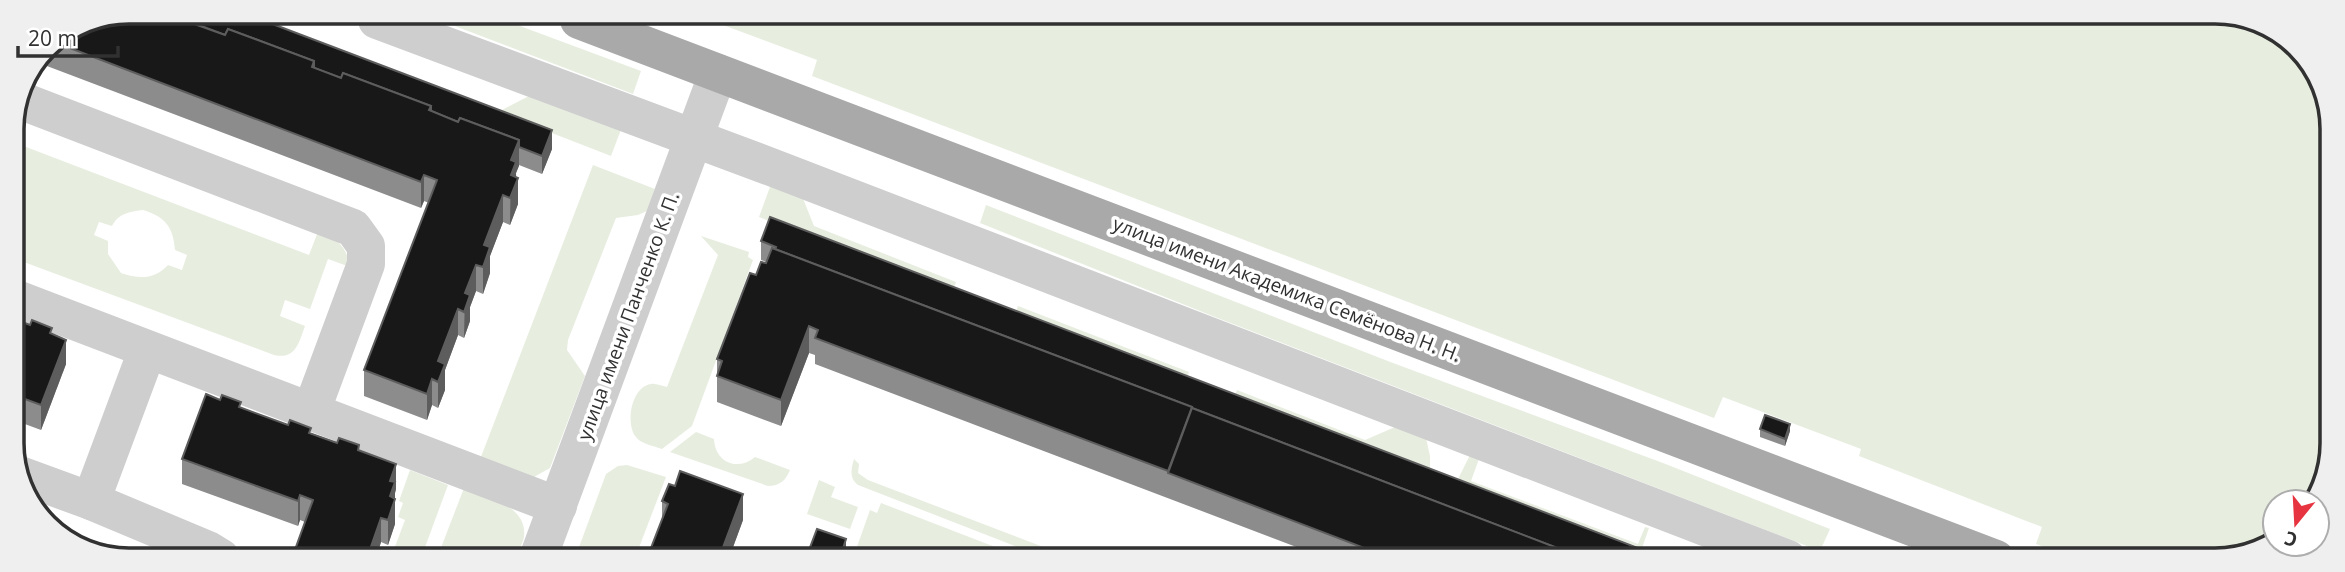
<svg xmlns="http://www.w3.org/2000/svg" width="2345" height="572" font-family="'Open Sans',sans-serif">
<rect width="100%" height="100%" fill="#fff"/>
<g fill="#e7eee0" fill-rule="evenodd">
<polygon points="2239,15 2298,46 2330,106 2330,466 2310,502 2275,502 2275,538 2223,560 2076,559 2036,544 2042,527 1859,456 1861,449 1723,397 1714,418 812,76 817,60 707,19"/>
<polygon points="439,20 504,20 641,71 633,94"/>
<polygon points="533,94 622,127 611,156 498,112"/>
<path d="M13 142 309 255 319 229C337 240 347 246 350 267L328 259 310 309 285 300 280 316 305 326C299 342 296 360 274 355L13 258ZM143 210C165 217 173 226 175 250L187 255 182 270 168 265C154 280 139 279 121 273L108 254V241L94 235 99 222 112 226C119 213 129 212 143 210Z"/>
<polygon points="593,165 655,189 647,211 638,215 616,218 568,340 567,350 585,376 550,468 534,477 479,462"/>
<polygon points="771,184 802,196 814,226 956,282 953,291 759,217"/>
<polygon points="986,205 1393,363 1663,463 1830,529 1820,551 1215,317 980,223"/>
<path d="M701 236 749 252 748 257 753 260 692 426 662 449C654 446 641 444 636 437 625 424 631 387 651 384 655 383 662 386 667 387L718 255Z"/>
<polygon points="1018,306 1189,372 1187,379 1015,314"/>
<polygon points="1237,390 1365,440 1395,427 1426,438 1430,456 1430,468 1416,469 1234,397"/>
<path d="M696 432 714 439C715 462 737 472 755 457L790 470C786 480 780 486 768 486L670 452Z"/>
<polygon points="1470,455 1479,459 1471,481 1638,544 1645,527 1649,528 1642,548 1458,479"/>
<path d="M854 459 859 464 858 473 868 480 1072 558H1046L858 485C849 478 851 469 854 459Z"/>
<polygon points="627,465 666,477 635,558 575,558 606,474 618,466"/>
<polygon points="410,470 448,485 421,558 381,558 384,549 393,552 405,520 398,517 403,503 399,501"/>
<polygon points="819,480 835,487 831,497 858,507 850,529 807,514"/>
<path d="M464 488C486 497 528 505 524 537 523 543 518 551 516 558H437Z"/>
<polygon points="881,503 1024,558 853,558 870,510 877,513"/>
<polygon points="47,526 127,557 106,557"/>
</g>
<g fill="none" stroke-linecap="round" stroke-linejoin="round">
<g stroke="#cecece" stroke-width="38">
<polyline points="377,20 771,167 1788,559"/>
<polyline points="22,101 353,228 366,246 366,264 311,412"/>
<polyline points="14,298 558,506"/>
<polyline points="20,475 91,501 208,550 221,558"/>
<polyline points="91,501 147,351"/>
<polyline points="538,558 718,73"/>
</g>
<polyline stroke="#a9a9a9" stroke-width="38" points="579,20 1996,559"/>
</g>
<g fill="#8c8c8c">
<polygon points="85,21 552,149 542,174 519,165 516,173 518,204 510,225 503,222 490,256 490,273 483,294 476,291 470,307 470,321 464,338 458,335 445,370 445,390 438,408 432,405 427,420 364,396 364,370 429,203 424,201 421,208 39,63 47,46"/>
<polygon points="761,241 1646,559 1328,559 815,364 815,355 809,353 781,426 717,402 717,359 767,262 761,260"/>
<polygon points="14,319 52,334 66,364 41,430 14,420"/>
<polygon points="241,408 359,450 396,489 395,493 395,524 388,545 381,542 376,558 292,558 305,522 300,520 298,526 182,484 182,459"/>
<polygon points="1760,429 1790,431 1785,446 1760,437"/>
<polygon points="662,501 743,520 729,558 641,558 649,553 662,519"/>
</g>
<g fill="#5d5d5d">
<polygon points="552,130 552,149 542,174 542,156"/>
<polygon points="519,140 519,166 516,173 516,183 518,178 518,204 510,225 511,160"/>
<polygon points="424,175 424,201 421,208 421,182"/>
<polygon points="503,195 503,222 490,256 490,273 483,294 483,267 484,245"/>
<polygon points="476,265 476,291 470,307 470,321 464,338 465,293"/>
<polygon points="458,309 458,335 445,370 445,390 438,408 438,361"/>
<polygon points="809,326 809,353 781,426 781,400"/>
<polygon points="66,340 66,364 41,430 41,405"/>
<polygon points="432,379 432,405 427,420 427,394"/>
<polygon points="1790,424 1790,431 1785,446 1785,439"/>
<polygon points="396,464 396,489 395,493 395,524 388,545 388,520 390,481"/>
<polygon points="743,494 743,520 729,558 719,558"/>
<polygon points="300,495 300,520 298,526 298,501"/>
<polygon points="381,518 381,542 376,558 367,558"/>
<polygon points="846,539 846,553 845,558 840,558"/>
</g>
<g fill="#181818" stroke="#5d5d5d" stroke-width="2">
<polygon points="262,20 552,130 542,156 519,147 519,140 460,118 458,122 431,111 431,106 343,73 341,78 314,68 314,61 228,29 225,35 196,24 196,21"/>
<polygon points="85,21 195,21 194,24 225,35 228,29 314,61 312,67 341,78 343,73 431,106 429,110 458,122 460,118 519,140 511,160 516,162 511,175 518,178 510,198 503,195 484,245 490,247 483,267 476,265 465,293 470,295 464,312 458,309 438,361 445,364 438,382 432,379 427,394 364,370 437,180 424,175 421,182 54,42"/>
<polygon points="770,217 1646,551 1643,559 1586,559 1192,408 1192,407 775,249 776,247 761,241"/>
<polygon points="772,248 1192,407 1168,471 815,338 818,330 809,326 781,400 717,376 722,361 717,359 750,273 756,275 761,262 766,263"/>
<polygon points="14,319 30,325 32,320 52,328 50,333 66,340 41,405 14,395"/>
<polygon points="206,394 220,400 222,395 241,402 239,407 288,425 290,420 311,428 309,433 337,443 339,438 359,445 358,450 396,464 390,481 395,482 390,496 395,499 388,520 381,518 367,558 292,558 313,500 300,495 298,501 182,459"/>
<polygon points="1192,408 1586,559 1393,559 1168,473"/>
<polygon points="1765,415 1790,424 1785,439 1760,429"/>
<polygon points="680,471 743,494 719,558 641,558 643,551 649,553 668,504 662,501 669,484 675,486"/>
<polygon points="817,529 846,539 840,558 806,558"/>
</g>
<g text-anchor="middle" stroke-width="7" stroke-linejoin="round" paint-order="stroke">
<g font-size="19" fill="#313131" stroke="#fff">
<text transform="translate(1287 289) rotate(21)" y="7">улица имени Академика Семёнова Н. Н.</text>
<text transform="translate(628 316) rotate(-70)" y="7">улица имени Панченко К. П.</text>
</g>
</g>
<path d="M0 0H2345V572H0ZM129 24H2215A105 105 0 0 1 2320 129V443A105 105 0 0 1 2215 548H129A105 105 0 0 1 24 443V129A105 105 0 0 1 129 24Z" fill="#efefef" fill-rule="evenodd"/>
<path fill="none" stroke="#313131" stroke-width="3.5" d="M129 24H2215A105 105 0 0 1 2320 129V443A105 105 0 0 1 2215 548H129A105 105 0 0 1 24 443V129A105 105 0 0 1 129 24Z"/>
<g transform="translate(2296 523) rotate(198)"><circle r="33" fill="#ffffff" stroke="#adadad" stroke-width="2"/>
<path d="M0-5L12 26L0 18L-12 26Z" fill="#e63540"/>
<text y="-10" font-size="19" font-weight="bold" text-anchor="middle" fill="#313131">С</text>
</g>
<path d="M18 46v10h100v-10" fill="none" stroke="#313131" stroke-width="3.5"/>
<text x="28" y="46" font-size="21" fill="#313131" stroke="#ffffff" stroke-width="5" paint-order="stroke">20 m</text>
</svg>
